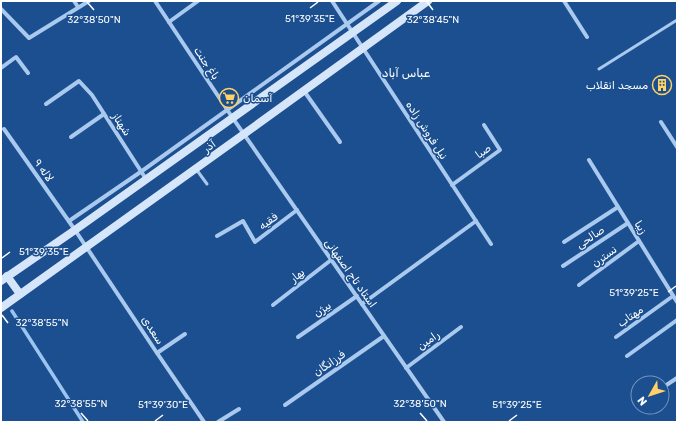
<svg xmlns="http://www.w3.org/2000/svg" width="678" height="423" font-family="Rubik,'Noto Naskh Arabic',sans-serif">
<rect width="100%" height="100%" fill="#1b4f8f"/>
<g fill="none" stroke-linecap="round" stroke-linejoin="round">
<polyline stroke="#9cc4f0" stroke-width="3.5" points="12,311 83,422"/>
<g stroke="#a9c9ee" stroke-width="3">
<polyline points="599,69 677,20"/>
<polyline points="196,169 207,184"/>
</g>
<g stroke="#a9c9ee" stroke-width="4">
<polyline points="74,1 78,7"/>
<polyline points="155,1 232,117 444,422"/>
<polyline points="332,1 491,244"/>
<polyline points="564,1 587,37"/>
<polyline points="1,9 29,38 89,1"/>
<polyline points="169,22 198,1"/>
<polyline points="1,68 16,57 28,73"/>
<polyline points="304,91 340,142"/>
<polyline points="46,104 79,81 92,95 146,179"/>
<polyline points="661,122 677,147"/>
<polyline points="4,129 75,230 157,353 204,422"/>
<polyline points="71,137 104,114"/>
<polyline points="589,160 677,302"/>
<polyline points="452,185 500,150 484,125"/>
<polyline points="69,221 142,171 379,1"/>
<polyline points="217,236 243,221 255,242 297,210"/>
<polyline points="564,242 618,207"/>
<polyline points="563,266 628,223"/>
<polyline points="579,285 639,241"/>
<polyline points="362,304 476,221"/>
<polyline points="273,305 331,260"/>
<polyline points="298,337 357,296"/>
<polyline points="616,337 673,296"/>
<polyline points="157,353 185,334"/>
<polyline points="627,356 677,320"/>
<polyline points="406,368 461,327"/>
<polyline points="662,388 677,378"/>
<polyline points="285,405 384,336"/>
<polyline points="218,422 239,409"/>
</g>
<g stroke="#d6e6fa" stroke-width="8">
<polyline points="7,276 20,294"/>
<polyline points="1,281 75,230 397,1"/>
<polyline points="1,308 244,134 428,1"/>
</g>
</g>
<path fill="none" stroke="#fff" stroke-width="1.5" d="M87 2 94 10M427 2 433 10M310 8 318 2M2 258 10 252M668 292 676 286M2 315 8 323M81 413 88 421M420 413 427 421M155 421 163 415M509 421 517 415"/>
<defs>
<g id="building-ring" transform="scale(1)"><circle r="9.5" fill="#1b4f8f" stroke="#ffd166" stroke-width="1.5"/><path d="M-4-6H4V6H1V3H-1V6H-4ZM-2.5-4.3h1.7v1.8h-1.7ZM.8-4.3h1.7v1.8H.8ZM-2.5-1h1.7V.8h-1.7ZM.8-1h1.7V.8H.8Z" fill="#ffd166"/></g>
<g id="supermarket-ring" transform="scale(1)"><circle r="9.5" fill="#1b4f8f" stroke="#ffd166" stroke-width="1.5"/><path d="M-6-5.5h2.5l.6 2H6L4.5 2H-2.5L-4.4-4H-6ZM-1.5 3.2a1.3 1.3 0 1 0 .1 0ZM3 3.2a1.3 1.3 0 1 0 .1 0Z" fill="#ffd166"/></g>
</defs>
<g fill-rule="evenodd">
<use href="#building-ring" x="662" y="85"/>
<use href="#supermarket-ring" x="229" y="98"/>
</g>
<g text-anchor="middle" stroke-width="3" stroke-linejoin="round" paint-order="stroke">
<g font-size="11" fill="#fff" stroke="#1b4f8f">
<text transform="translate(207 63) rotate(56)" y="4">باغ جنت</text>
<text transform="translate(122 124) rotate(57)" y="4">شهناز</text>
<text transform="translate(427 130) rotate(57)" y="4">نیل فروش زاده</text>
<text transform="translate(209 146) rotate(-36)" y="4">آذر</text>
<text transform="translate(483 151) rotate(-36)" y="4">صبا</text>
<text transform="translate(44 170) rotate(55)" y="4">۹ لاله</text>
<text transform="translate(268 221) rotate(-37)" y="4">فقیه</text>
<text transform="translate(641 227) rotate(58)" y="4">زیبا</text>
<text transform="translate(590 237) rotate(-34)" y="4">صالحی</text>
<text transform="translate(604 256) rotate(-36)" y="4">نسترن</text>
<text transform="translate(351 273) rotate(55)" y="4">استاد تاج اصفهانی</text>
<text transform="translate(297 275) rotate(-38)" y="4">بهار</text>
<text transform="translate(322 309) rotate(-35)" y="4">بیژن</text>
<text transform="translate(630 316) rotate(-35)" y="4">مهتاب</text>
<text transform="translate(153 330) rotate(57)" y="4">سعدی</text>
<text transform="translate(428 340) rotate(-36)" y="4">رامین</text>
<text transform="translate(329 363) rotate(-35)" y="4">فرزانگان</text>
</g>
<g font-size="11" fill="#fff" stroke="#1b4f8f" text-anchor="end">
<text x="648" y="89">مسجد انقلاب</text>
<text x="243" y="102" text-anchor="start">آسمان</text>
</g>
<g font-size="12" fill="#fff" stroke="#1b4f8f">
<text x="406" y="77">عباس آباد</text>
</g>
</g>
<g font-size="10" text-anchor="middle" fill="#fff" stroke="#1b4f8f" stroke-width="3" stroke-linejoin="round" paint-order="stroke">
<text x="310" y="22">51°39'35"E</text>
<text x="94" y="23">32°38'50"N</text>
<text x="433" y="23">32°38'45"N</text>
<text x="44" y="255">51°39'35"E</text>
<text x="634" y="296">51°39'25"E</text>
<text x="42" y="326">32°38'55"N</text>
<text x="81" y="407">32°38'55"N</text>
<text x="420" y="407">32°38'50"N</text>
<text x="163" y="408">51°39'30"E</text>
<text x="517" y="408">51°39'25"E</text>
</g>
<rect width="678" height="423" fill="none" stroke="#ffffff" stroke-width="4"/>
<g transform="translate(650 395) rotate(231)"><circle r="19" fill="#1b4f8f" stroke="#7695bc"/>
<path d="M0-3L7 15L0 10L-7 15Z" fill="#ffd166"/>
<text y="-6" font-size="11" font-weight="bold" text-anchor="middle" fill="#ffffff">N</text>
</g>
</svg>
